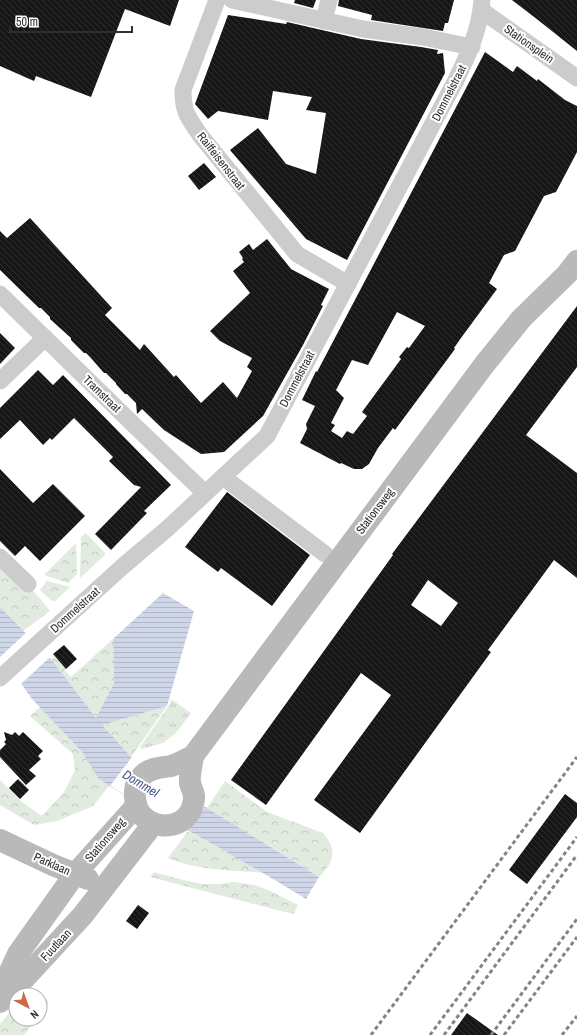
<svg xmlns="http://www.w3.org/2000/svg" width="577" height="1035" font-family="'Archivo Narrow',sans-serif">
<defs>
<pattern id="grass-tufts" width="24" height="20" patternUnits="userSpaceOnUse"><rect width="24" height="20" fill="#e2ebdf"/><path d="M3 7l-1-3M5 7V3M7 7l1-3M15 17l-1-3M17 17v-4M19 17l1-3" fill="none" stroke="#c2cac0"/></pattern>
<pattern id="forest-crowns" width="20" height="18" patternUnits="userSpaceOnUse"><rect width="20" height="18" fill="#e2ebdf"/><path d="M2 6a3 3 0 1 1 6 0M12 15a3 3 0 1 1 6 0" fill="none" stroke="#c2cac0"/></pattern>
<pattern id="water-rules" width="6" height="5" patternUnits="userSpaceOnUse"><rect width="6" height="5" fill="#ced6e8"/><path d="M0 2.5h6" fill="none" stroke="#b1b8c7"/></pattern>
<pattern id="building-back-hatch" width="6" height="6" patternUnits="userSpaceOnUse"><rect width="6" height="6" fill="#161616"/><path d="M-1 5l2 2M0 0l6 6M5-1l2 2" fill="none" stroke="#303030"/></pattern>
</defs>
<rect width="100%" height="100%" fill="#fff"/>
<polygon fill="url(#grass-tufts)" points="171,699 191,713 176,733 163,743 142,749 140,747 170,704"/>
<g fill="url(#forest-crowns)">
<polygon points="86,533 105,553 105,555 80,578 81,537"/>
<polygon points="76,543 77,574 68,583 44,575"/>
<path d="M0 563C17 572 38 595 50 611L23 631 0 607Z"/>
<polygon points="47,581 70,587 55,601 52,601 40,590"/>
<polygon points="113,639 114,683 96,718 51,659 54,656 66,669 64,670 71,677"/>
<polygon points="167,706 131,757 101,725"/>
<polygon points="40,707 83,753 98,778 109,786 93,806 57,821 34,825 0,805 0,780 22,802 42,816 64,792 75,770 73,754 30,716"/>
<path d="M225 781 267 812 323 833C338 850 334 862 319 877L207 808Z"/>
<path d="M188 831 265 873C233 870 198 871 168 858Z"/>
<polygon points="154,872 183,880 203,884 218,884 234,882 255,885 270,891 298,905 293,914 150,877"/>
<polygon points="40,995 49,1002 40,1014"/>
<polygon points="16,1005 16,1019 36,1019 24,1035 0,1035 0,1024"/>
</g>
<path fill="url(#water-rules)" d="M163 593 194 611 167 706 102 725 131 757 207 808 319 877 306 899C242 859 175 824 109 786L98 778 83 753 32 699 22 685 0 662V607L51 659 96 718 114 683 113 639Z"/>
<g fill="#fff">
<polygon points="27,632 50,657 20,685 0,664 0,657"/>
<polygon points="132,757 206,805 187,831 110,786"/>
</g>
<g fill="url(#building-back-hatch)" fill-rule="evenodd">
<polygon points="0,0 179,0 170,26 125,9 91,97 36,76 34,81 0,66"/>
<polygon points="295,0 316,0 313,8 294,3"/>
<polygon points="339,0 454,0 448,23 445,23 443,31 371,20 372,15 338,6"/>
<polygon points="512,0 577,0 577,51 538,20"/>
<polygon points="228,15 286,24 287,22 361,39 421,47 438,50 437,54 443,53 445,73 347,260 306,239 230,150 258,128 286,164 316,174 326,113 306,110 312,97 273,91 268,120 218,111 208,119 195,104"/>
<path d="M485 52 513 72 517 66 537 81 538 79 565 100 577 106V152L556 192 544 196 515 251 504 255 489 283 497 289 461 338 454 348 455 349 395 430 393 428 378 448 369 464 362 469H354L341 463 340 464 300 443 307 429 306 424 315 406 302 400 316 371 317 372 367 277ZM397 312 425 326 409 348 407 347 399 357 401 359 362 412 367 416 353 434 347 431 342 438 331 431 335 425 331 423 344 398 336 390 352 360 368 365Z"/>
<polygon points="204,163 216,177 199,190 188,176"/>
<polygon points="30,218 112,308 105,315 140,350 144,344 174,377 176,375 201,403 223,382 237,398 252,371 247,367 252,358 220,341 210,331 250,293 233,271 244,262 242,259 243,258 239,252 249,244 253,250 267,239 291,269 329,289 321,305 323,306 303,345 263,416 224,452 201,454 164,430 142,409 137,414 136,403 127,394 125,394 116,384 116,383 106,373 104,373 90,357 86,353 84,353 71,340 71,338 50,319 50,317 41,308 39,308 0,270 0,231 7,238"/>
<path d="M577 306V367L526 435 577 473V578L554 560 488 650 491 652 360 833 314 800 391 695 361 673 266 805 231 780 393 555 392 554ZM428 580 458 603 441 626 411 605Z"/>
<polygon points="0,333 15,348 0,364"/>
<polygon points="38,370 53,385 63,375 171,485 144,511 147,513 111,550 95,534 141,487 134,485 109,461 113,457 74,418 52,440 50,438 43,445 20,420 0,439 0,408"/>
<polygon points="0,469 33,503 53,484 85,516 40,561 25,546 15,556 0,541"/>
<polygon points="227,492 310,555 272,606 221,568 218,572 185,547"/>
<polygon points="64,645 77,659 66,669 53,654"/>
<polygon points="4,732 12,735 15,732 19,736 23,732 43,751 38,756 41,759 29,770 36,776 26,785 0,757 0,750 6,744 4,742 6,740"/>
<polygon points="18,779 29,790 20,799 9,788"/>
<polygon points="565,794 577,803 577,817 527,884 509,870"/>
<polygon points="138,905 149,913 137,929 126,921"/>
<polygon points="467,1013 498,1035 451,1035"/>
</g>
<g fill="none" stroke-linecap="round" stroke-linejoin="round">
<g stroke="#ccc" stroke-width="17">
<path d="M217 0 183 90C183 113 188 117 200 135L297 254 348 284"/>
<polyline points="232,0 363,29 423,37 472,47"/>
<polyline points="481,10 577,78"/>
<polyline points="324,21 329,0"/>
<polyline points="0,294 136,427 205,493"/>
<polyline points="0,381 45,338"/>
<polyline points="223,477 325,554"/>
<polyline points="0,557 28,584"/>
<path d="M0 678 122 567 168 528 267 436 455 82C468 55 480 30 482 0"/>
</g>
<g stroke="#b9b9b9" stroke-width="22">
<path d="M193 756C192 764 189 775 190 783 192 791 196 794 193 804 186 836 136 831 135 797 134 789 137 781 143 775 151 767 161 768 171 766 179 764 186 759 193 756L484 365 521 319 567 274 577 261"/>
<polyline points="0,840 53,865 88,879"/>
<polyline points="0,993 18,954 75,874 136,806"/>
<polyline points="0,1002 22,981 83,915 153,824"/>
</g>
<g stroke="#848484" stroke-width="3" stroke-dasharray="4 3" stroke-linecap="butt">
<polyline points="371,1035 577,757"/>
<polyline points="430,1035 577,837"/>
<polyline points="444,1035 577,855"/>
<polyline points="491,1035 577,919"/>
<polyline points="504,1035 577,937"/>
<polyline points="562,1035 577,1016"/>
</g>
</g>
<g text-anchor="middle" stroke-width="4" stroke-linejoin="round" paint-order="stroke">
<g font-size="12" fill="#2f2f2f" stroke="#fff">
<text transform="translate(529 44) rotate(35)" y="4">Stationsplein</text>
<text transform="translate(449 93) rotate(-63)" y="4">Dommelstraat</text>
<text transform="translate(221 161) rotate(52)" y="4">Raiffeisenstraat</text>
<text transform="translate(297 379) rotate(-62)" y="4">Dommelstraat</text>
<text transform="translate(102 394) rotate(44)" y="4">Tramstraat</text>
<text transform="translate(375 511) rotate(-53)" y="4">Stationsweg</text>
<text transform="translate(75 610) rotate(-42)" y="4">Dommelstraat</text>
<text transform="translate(105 840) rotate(-49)" y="4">Stationsweg</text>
<text transform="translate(52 864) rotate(24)" y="4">Parklaan</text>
<text transform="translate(56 945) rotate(-47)" y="4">Fuutlaan</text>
</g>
<g font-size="13" font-style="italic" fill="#475a88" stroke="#fff">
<text transform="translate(141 783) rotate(31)" y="5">Dommel</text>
</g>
</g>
<g transform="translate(28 1007) rotate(139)"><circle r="19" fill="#ffffff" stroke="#acacac"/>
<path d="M0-3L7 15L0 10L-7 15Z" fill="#d16847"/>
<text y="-6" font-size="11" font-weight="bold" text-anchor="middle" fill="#2f2f2f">N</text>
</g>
<path d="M10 26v6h122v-6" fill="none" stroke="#2f2f2f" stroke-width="2"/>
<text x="16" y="26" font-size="12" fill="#2f2f2f" stroke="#ffffff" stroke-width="3" paint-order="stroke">50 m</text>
</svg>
